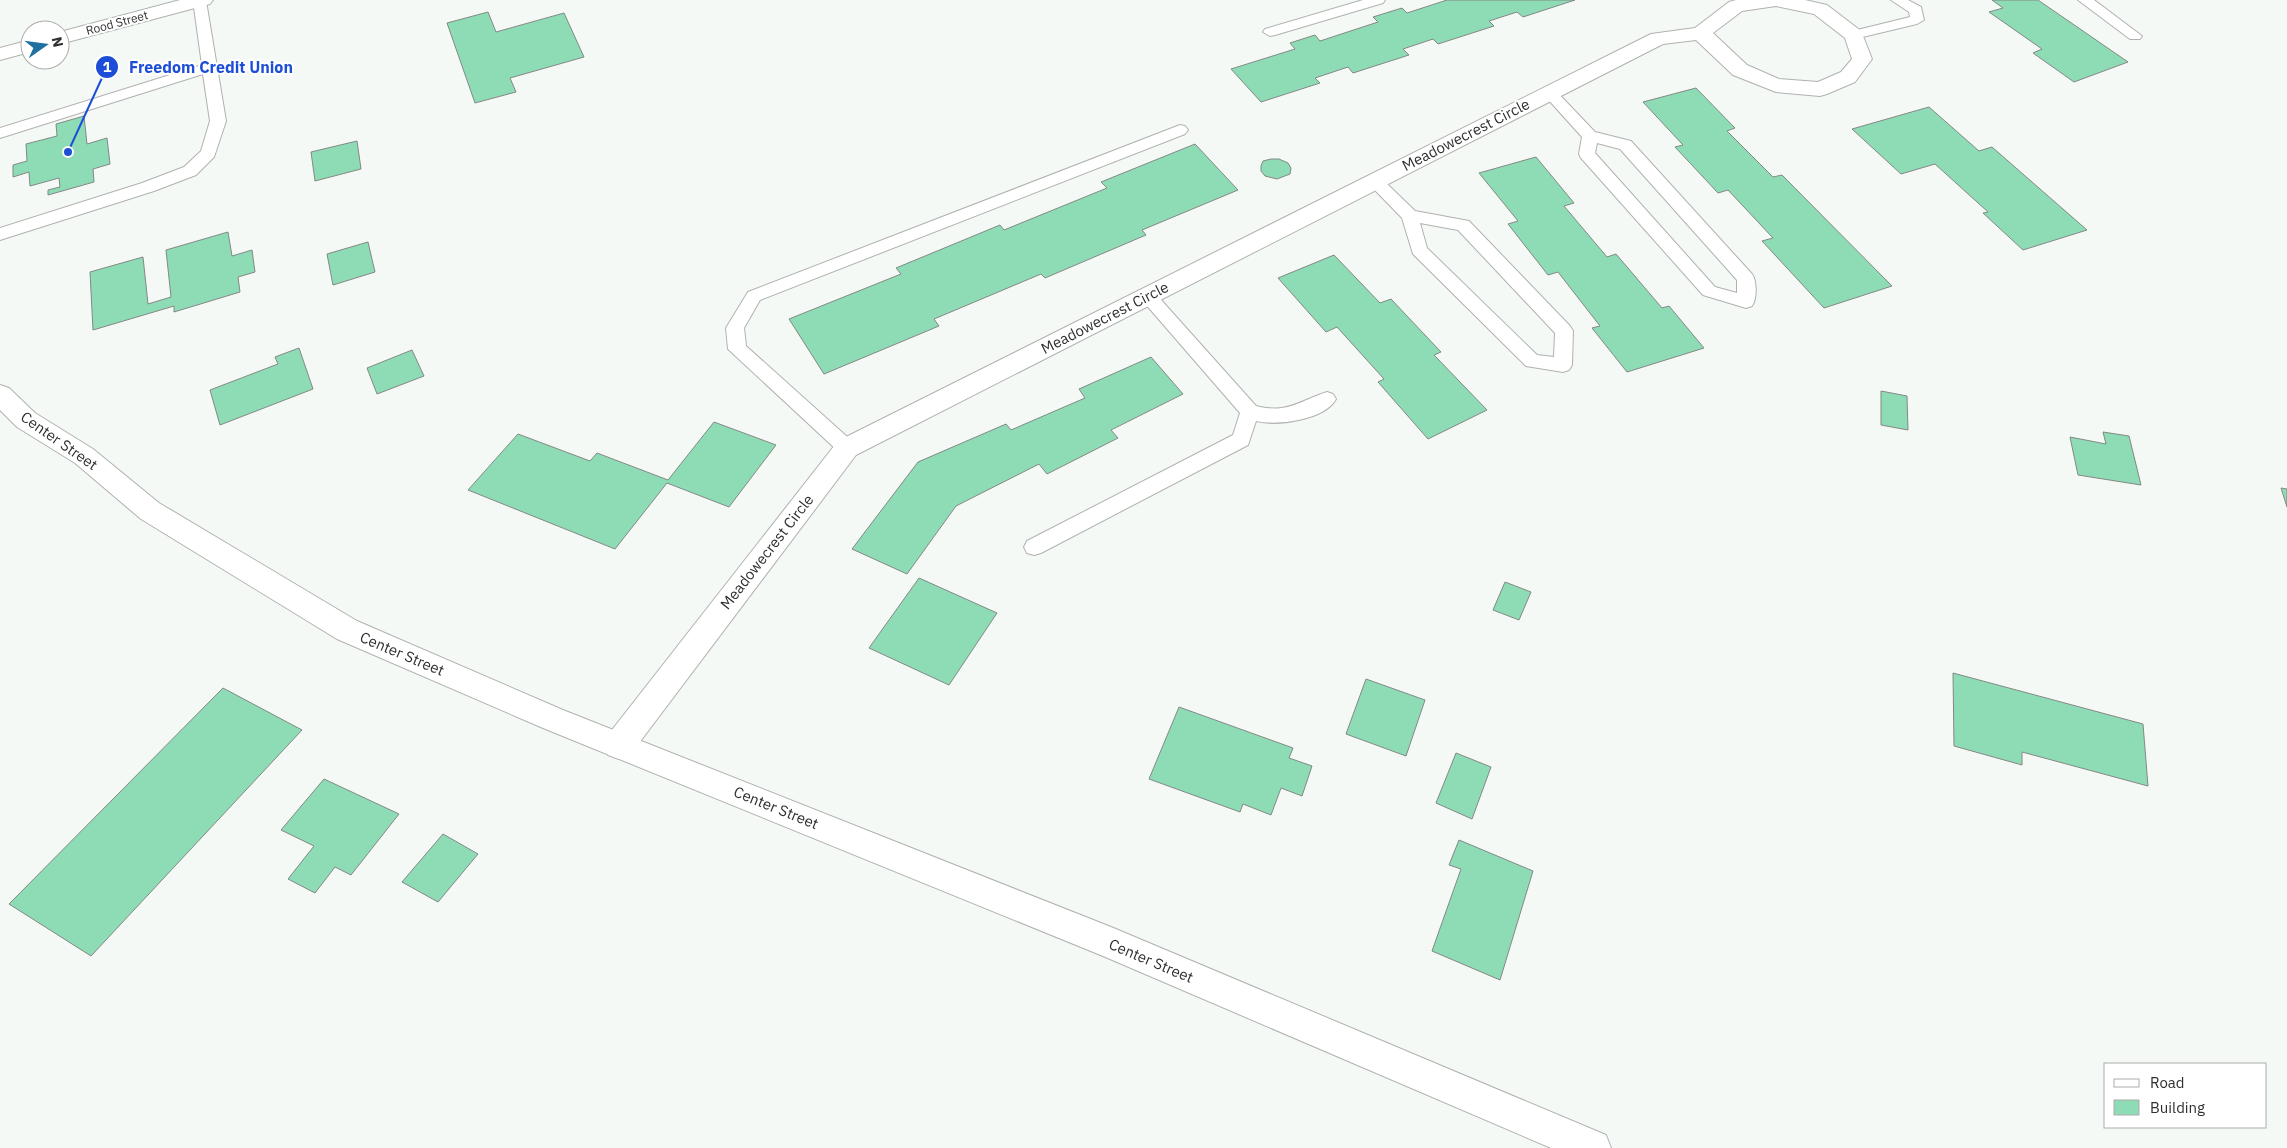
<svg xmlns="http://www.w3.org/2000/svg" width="2287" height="1148" font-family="'IBM Plex Sans',sans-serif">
<rect width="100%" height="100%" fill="#f5f9f5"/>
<g fill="#8edcb6" stroke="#848885">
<polygon points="1447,0 1575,0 1523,17 1517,12 1489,21 1494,26 1438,44 1433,39 1403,49 1409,55 1353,73 1348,67 1315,78 1320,83 1261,102 1231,69 1295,49 1290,43 1315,35 1320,41 1378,22 1373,17 1402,8 1407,13"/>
<polygon points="1992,0 2038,0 2128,62 2074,82 2033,53 2042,49 1989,12 2003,8"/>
<polygon points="488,12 496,32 564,13 584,57 510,78 516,92 475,103 447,23"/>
<polygon points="1696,88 1735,128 1727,131 1773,177 1782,175 1892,286 1824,308 1762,241 1773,238 1728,190 1718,193 1675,147 1683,145 1643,102"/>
<polygon points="1929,107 1979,151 1992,147 2087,230 2023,250 1983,213 1988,212 1935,164 1901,174 1852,129"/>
<polygon points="84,116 87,144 107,138 110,164 93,169 94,182 48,195 48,190 60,187 59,178 30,186 29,172 13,177 13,165 27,161 26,144 57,136 56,124"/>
<polygon points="357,141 361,169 315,181 311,152"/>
<polygon points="1195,144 1238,190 1142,230 1146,235 1045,278 1041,274 934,319 939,326 824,374 789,319 901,274 896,268 1000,225 1004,230 1107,188 1101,182"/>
<polygon points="1536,157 1574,203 1564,206 1607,257 1616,254 1662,308 1669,306 1704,348 1627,372 1592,328 1600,326 1558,272 1548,275 1508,224 1518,221 1479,173"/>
<polygon points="1271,159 1279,159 1288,163 1291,168 1290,174 1277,179 1265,176 1261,171 1261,166 1263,161"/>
<polygon points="228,232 232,256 252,250 255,272 238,277 240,292 174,312 174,306 93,330 90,272 143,257 148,304 171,297 166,250"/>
<polygon points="368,242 375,272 333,285 327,254"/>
<polygon points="1334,255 1380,303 1391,299 1441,352 1434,355 1487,410 1428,439 1378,382 1384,379 1337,327 1326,332 1278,278"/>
<polygon points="299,348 313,389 220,425 210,390 278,364 275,357"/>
<polygon points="412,350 424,376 377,394 367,368"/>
<polygon points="1151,357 1183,394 1111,430 1118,438 1047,474 1039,464 956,506 907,574 852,549 918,462 1006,424 1011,430 1085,398 1079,389"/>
<polygon points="1881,391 1907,396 1908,430 1881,425"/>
<polygon points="714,422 776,445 729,507 667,483 615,549 468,490 518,434 590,461 597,453 668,480"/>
<polygon points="2103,432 2129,436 2141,485 2078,475 2070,437 2106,444"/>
<polygon points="2281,488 2287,489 2287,507"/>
<polygon points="919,578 997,613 949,685 869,648"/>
<polygon points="1505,582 1531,592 1519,620 1493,610"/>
<polygon points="1953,673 2143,724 2148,786 2022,752 2022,765 1954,746"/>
<polygon points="1366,679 1425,700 1406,756 1346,734"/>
<polygon points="223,688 302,730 91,956 9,904"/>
<polygon points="1179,707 1293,748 1289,758 1312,766 1302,796 1281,788 1271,815 1243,804 1240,812 1149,779"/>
<polygon points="1456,753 1491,767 1472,819 1436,803"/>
<polygon points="324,779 399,814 351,875 335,867 315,893 288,879 314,846 281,830"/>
<polygon points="443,834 478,854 438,902 402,882"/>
<polygon points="1459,840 1533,871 1500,980 1432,951 1461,869 1449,865"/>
</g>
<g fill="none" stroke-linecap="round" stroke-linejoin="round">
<g stroke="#afb2ae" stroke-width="2">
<g id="service">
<polygon points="193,0 206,1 226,121 214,157 196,175 154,191 0,240 0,228 142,183 184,167 201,151 210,121 203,74 0,138 0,128 202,65"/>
<polygon points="1363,0 1385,0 1383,3 1275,35 1270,36 1263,32 1265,29"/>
<polygon points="1891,0 1908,0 1921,7 1924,20 1917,24 1854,39 1849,38 1847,35 1849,32 1910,17 1909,12"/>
<polygon points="2078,0 2094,0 2142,36 2140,39 2130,39"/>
<path d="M1550 88 1555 90 1595 132 1631 141 1752 274C1757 281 1757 299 1752 306L1746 308 1703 295 1581 158 1579 154 1582 137 1545 96 1542 93 1545 90ZM1597 143 1620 149 1737 280V293L1715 287 1595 153Z"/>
<polygon points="1180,125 1185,126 1188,130 1185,134 760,300 744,328 746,346 854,443 856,448 854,453 847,455 840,453 728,349 726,328 748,292"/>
<path d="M1374 176 1380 177 1415 211 1469 221 1570 326 1573 331 1572 365 1569 370 1563 372 1526 366 1413 254 1402 218 1366 181 1368 177ZM1420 223 1458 230 1555 333 1554 357 1537 355 1427 248Z"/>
<path d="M1148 290 1154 292 1256 406C1288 414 1299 401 1327 392L1333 394 1336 399C1325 420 1277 426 1256 421L1248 445 1041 553 1034 555 1027 553 1024 547 1027 541 1233 435 1240 413 1142 300 1139 296 1142 292Z"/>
</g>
</g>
<g stroke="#afb2ae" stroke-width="2">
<path id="minor" d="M1736 0H1805L1827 5 1861 31 1872 59 1855 82 1827 94 1820 96 1776 92 1733 75 1696 40 1663 44 856 455 630 755 619 759 608 755 604 745 608 735 838 441 1651 34 1695 28 1729 2ZM1776 6 1814 14 1845 38 1852 59 1841 72 1818 82 1779 79 1747 65 1713 33 1742 11Z"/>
</g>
<g stroke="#afb2ae" stroke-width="2">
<g id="secondary">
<polygon points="180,0 213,0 210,4 60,44 60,32"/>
<polygon points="30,40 30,52 0,60 0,48"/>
<polygon points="0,385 9,388 35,413 93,449 159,503 357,621 563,710 1111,927 1606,1135 1611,1148 1551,1148 1103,956 543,728 337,639 141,519 75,463 17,427 0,410"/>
</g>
</g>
<use href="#service" fill="#fff" fill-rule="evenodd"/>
<use href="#minor" fill="#fff" fill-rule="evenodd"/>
<use href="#secondary" fill="#fff" fill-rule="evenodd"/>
</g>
<g text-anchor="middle" stroke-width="4" stroke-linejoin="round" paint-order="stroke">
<g font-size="12" fill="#2e2f2e" stroke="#fff">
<text transform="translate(117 23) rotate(-15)" y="4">Rood Street</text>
</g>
<g font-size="15" fill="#2e2f2e" stroke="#fff">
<text transform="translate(1466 135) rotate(-27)" y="5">Meadowecrest Circle</text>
<text transform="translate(1105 318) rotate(-27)" y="5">Meadowecrest Circle</text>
<text transform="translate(59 441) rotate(35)" y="5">Center Street</text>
<text transform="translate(767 552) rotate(-52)" y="5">Meadowecrest Circle</text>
<text transform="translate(402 654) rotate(23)" y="5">Center Street</text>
<text transform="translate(776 808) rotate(22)" y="5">Center Street</text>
<text transform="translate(1151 961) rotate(23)" y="5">Center Street</text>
</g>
</g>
<path fill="none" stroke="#1d4ed8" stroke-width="2" d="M68 152L107 67"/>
<g fill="#1d4ed8" stroke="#fff" stroke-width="2">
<circle cx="68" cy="152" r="5"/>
<circle cx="107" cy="67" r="12"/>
</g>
<g font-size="15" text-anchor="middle" font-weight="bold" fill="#fff">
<text x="107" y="72">1</text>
</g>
<g font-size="16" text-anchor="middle" font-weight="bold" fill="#1d4ed8" stroke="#fff" stroke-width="4" stroke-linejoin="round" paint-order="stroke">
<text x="211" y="73">Freedom Credit Union</text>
</g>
<rect x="2104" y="1063" width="162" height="65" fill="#ffffff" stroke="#abacab"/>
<rect x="2114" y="1079" width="25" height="8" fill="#ffffff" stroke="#abacab"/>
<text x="2150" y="1088" font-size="15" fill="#2e2f2e">Road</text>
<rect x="2114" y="1100" width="25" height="15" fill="#8edcb6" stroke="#abacab"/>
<text x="2150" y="1113" font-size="15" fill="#2e2f2e">Building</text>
<g transform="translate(45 45) rotate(76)"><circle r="24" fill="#ffffff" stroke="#abacab"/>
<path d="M0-4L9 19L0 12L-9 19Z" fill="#1e70a1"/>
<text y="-8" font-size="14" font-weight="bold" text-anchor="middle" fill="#2e2f2e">N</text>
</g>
</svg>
